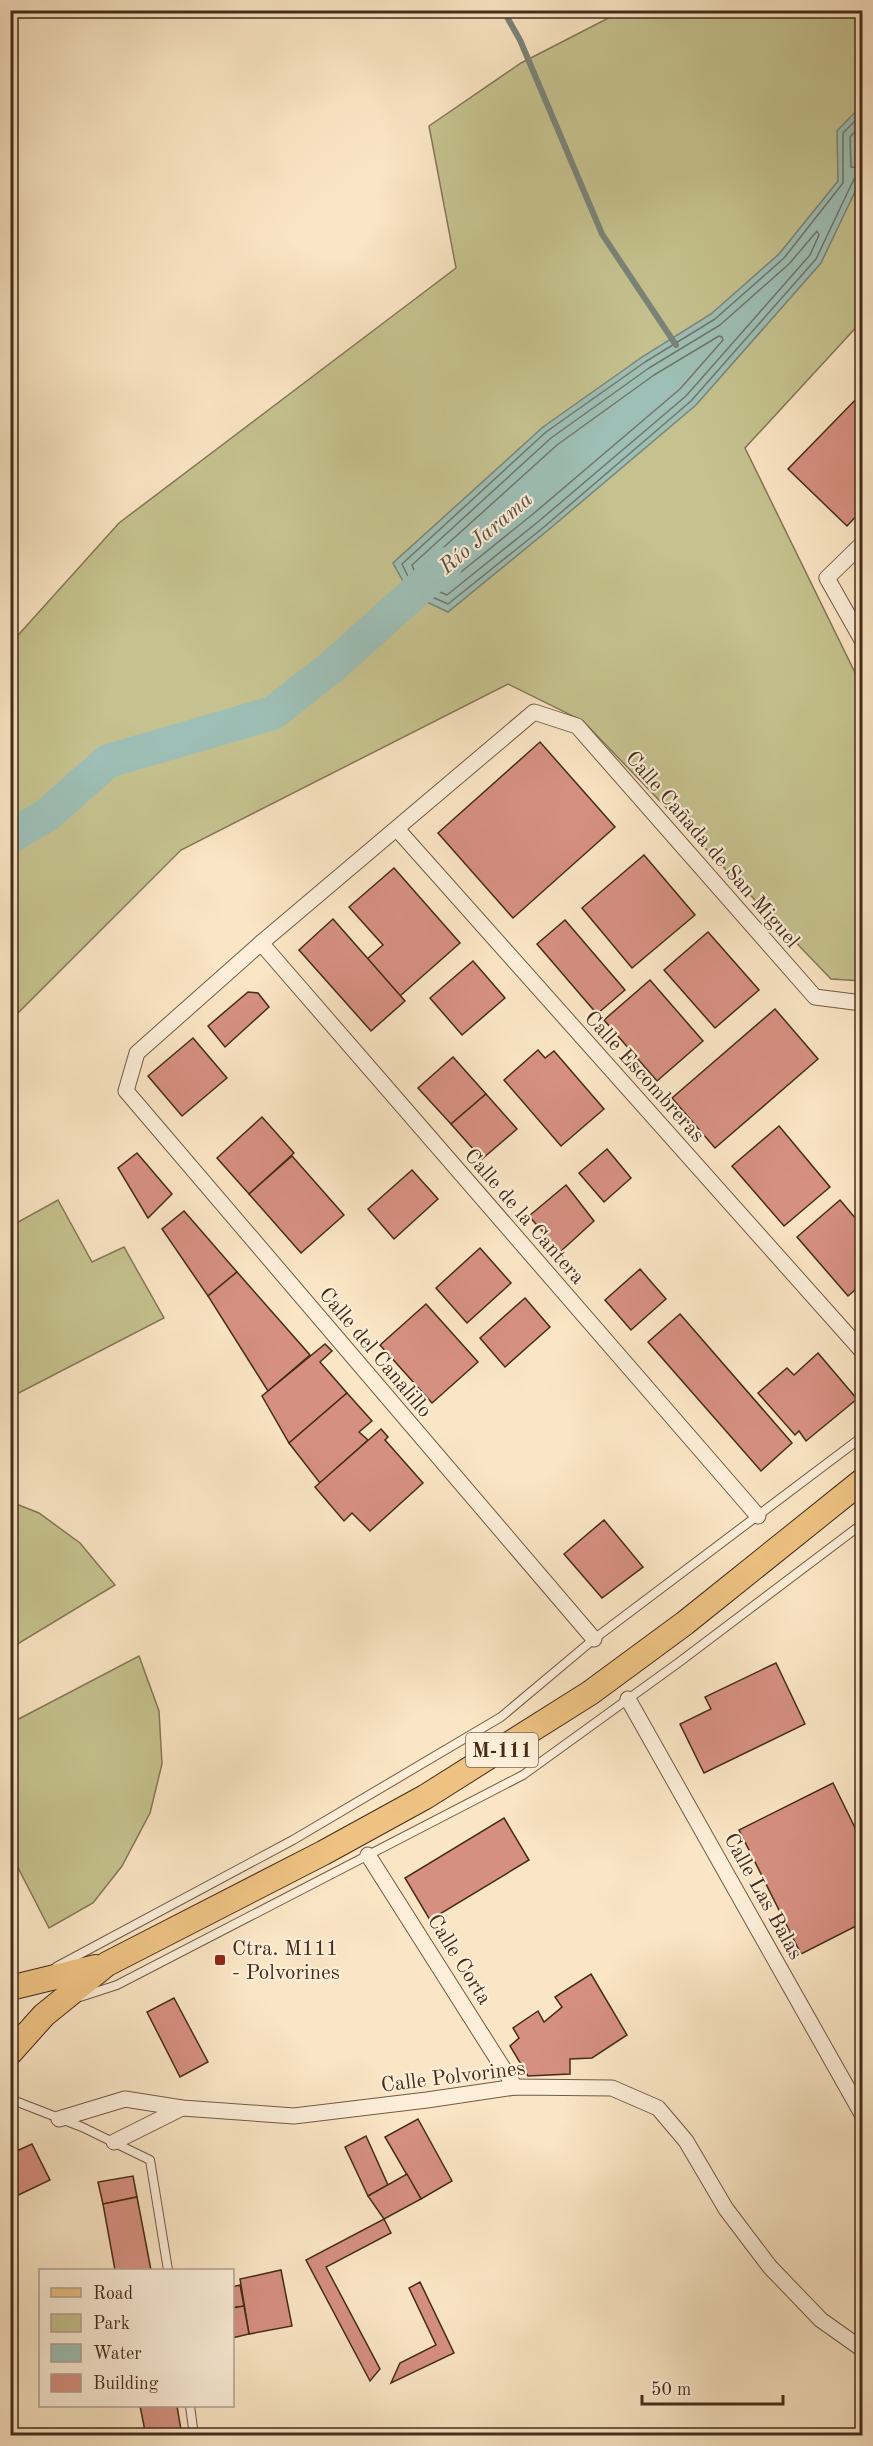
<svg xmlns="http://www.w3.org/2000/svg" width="873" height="2446" font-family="'Old Standard TT',serif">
<rect width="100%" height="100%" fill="#fae5c4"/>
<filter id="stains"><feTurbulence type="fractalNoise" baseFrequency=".00333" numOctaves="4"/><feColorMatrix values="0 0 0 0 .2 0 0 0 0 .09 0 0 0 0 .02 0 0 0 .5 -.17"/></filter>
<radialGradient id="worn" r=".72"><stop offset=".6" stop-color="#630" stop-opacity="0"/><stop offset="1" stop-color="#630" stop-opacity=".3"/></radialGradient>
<g fill="#c5c28f" stroke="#857754" stroke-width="1.5">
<polygon points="622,11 862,11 862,321 745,448 862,687 862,981 831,979 583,721 508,684 181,850 11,1020 11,643 119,523 456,268 429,126 521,63"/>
<polygon points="58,1200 92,1262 124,1247 164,1318 11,1397 11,1226"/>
<polygon points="11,1502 39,1513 80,1543 115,1585 11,1648"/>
<polygon points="139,1656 159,1711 162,1764 150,1813 122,1866 93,1903 49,1928 11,1854 11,1723"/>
</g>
<polygon fill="#9ebfb6" stroke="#7a8478" stroke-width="1.5" points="862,105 862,177 821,263 696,405 547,531 448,612 410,594 393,563 543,427 642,357 711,314 779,254 838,181 837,131"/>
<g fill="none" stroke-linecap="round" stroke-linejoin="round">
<g stroke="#727668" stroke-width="1.5">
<polyline points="862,114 843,133 843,183 784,258 715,319 645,362 546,432 402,564 414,589 448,604 544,527 691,401 816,259 854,179 862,175"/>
<polyline points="862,124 850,137 851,167 862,168"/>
<polygon points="817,231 819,235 810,255 686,396 539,521 447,595 419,583 412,565 551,438 649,368 720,325 789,264"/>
<polygon points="719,336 722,337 723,340 680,389 533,514 446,584 426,576 423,566 557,445 654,375"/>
</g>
<polyline stroke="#7a8478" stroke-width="6" points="503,10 520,40 602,234 676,345"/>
<polyline stroke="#9ebfb6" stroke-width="34" points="10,837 47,815 108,761 273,713 334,665 446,564"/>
</g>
<g fill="#d69081" stroke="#452c1a" stroke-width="1.5">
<polygon points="862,393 862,510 847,526 788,469"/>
<polygon points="540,742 615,827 513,918 438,833"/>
<polygon points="644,855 695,915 632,968 582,908"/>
<polygon points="394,868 460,943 400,996 367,959 383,945 349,907"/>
<polygon points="333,919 405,1001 371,1031 299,950"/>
<polygon points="565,920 625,990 597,1014 537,944"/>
<polygon points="708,932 759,990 715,1028 664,970"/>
<polygon points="473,961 505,998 462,1035 430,998"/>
<polygon points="650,980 703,1041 657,1081 604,1020"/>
<polygon points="248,992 258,993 269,1007 225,1047 208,1026"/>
<polygon points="775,1009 818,1059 715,1148 672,1098"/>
<polygon points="193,1038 227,1078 182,1116 148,1076"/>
<polygon points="538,1050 545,1058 554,1051 604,1109 561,1146 504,1080"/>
<polygon points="453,1057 486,1094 451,1124 418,1088"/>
<polygon points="486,1094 517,1129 482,1159 451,1124"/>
<polygon points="262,1117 294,1153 249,1194 217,1158"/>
<polygon points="779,1126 830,1187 784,1226 732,1166"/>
<polygon points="607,1149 631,1178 604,1202 579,1173"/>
<polygon points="137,1153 172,1194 148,1218 118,1168"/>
<polygon points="292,1156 344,1215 301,1253 249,1194"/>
<polygon points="412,1170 438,1199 394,1239 368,1209"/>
<polygon points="566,1185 594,1221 560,1252 529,1216"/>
<polygon points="840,1200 862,1226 862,1284 848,1296 797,1237"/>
<polygon points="184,1211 237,1272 208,1296 162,1229"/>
<polygon points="480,1248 511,1283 467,1323 436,1288"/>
<polygon points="640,1269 666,1299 631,1330 605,1300"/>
<polygon points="237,1272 310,1355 268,1391 208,1296"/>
<polygon points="525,1298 550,1327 505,1367 480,1338"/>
<polygon points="426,1304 478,1362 432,1403 380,1345"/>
<polygon points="680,1314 792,1443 761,1471 648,1342"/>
<polygon points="325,1344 332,1351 320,1362 347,1393 289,1443 262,1396"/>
<polygon points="818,1353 857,1399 806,1441 799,1431 795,1435 758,1393 787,1368 794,1375"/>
<polygon points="347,1393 372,1421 359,1432 368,1440 320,1483 289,1443"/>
<polygon points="381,1429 388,1437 385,1440 423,1483 370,1531 352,1513 344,1521 315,1487"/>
<polygon points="604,1520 643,1567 602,1598 564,1554"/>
<polygon points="776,1663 805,1724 704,1773 680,1724 711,1709 705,1697"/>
<polygon points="833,1783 862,1842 862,1923 801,1954 739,1830"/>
<polygon points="504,1818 529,1860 430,1920 405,1878"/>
<polygon points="591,1974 627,2035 592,2058 570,2059 570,2074 528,2076 510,2046 519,2038 513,2028 538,2011 544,2022 562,2007 555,1997"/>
<polygon points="174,1998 208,2062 180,2077 147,2012"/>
<polygon points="418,2119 452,2181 421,2199 385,2137"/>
<polygon points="366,2136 388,2185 368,2196 345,2147"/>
<polygon points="32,2144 50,2180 10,2199 10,2154"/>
<polygon points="407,2174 421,2199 384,2219 368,2196"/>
<polygon points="133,2176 137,2197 103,2204 98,2182"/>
<polygon points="137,2197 151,2270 115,2270 103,2204"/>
<polygon points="384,2219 391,2233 326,2267 380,2369 370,2381 306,2260"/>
<polygon points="281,2270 292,2326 249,2334 240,2279"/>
<polygon points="420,2282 454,2353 391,2383 400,2363 436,2345 409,2288"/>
<polygon points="240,2285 244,2306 232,2308 232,2287"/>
<polygon points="244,2306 249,2334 232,2338 232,2308"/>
<polygon points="140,2406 177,2406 182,2436 146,2436"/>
</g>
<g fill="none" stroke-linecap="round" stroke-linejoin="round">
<g stroke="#725a44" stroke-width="10">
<g id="service">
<polyline points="56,1967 293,1840 501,1717 594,1639 862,1437"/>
<polyline points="80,1997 117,1985 523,1775 678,1663 862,1524"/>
<polyline points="10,2099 82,2127 150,2160 168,2270"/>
<polyline points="190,2406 194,2436"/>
</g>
</g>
<g stroke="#725a44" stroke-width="17">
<g id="minor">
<polyline points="862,544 827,578 862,640"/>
<polyline points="397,829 862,1351"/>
<polyline points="261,943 758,1516"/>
<polyline points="594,1639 126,1091 137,1053 261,943 534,712 577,726 815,997 862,1003"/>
<polyline points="628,1699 862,2114"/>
<polyline points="368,1855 515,2087"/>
<polyline points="59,2119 125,2099 182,2108 294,2116 427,2100 515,2087 612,2088 658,2108 686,2141 726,2209 770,2267 821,2320 862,2349"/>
<polyline points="114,2142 182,2108"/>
</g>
</g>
<g stroke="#452c1a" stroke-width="26">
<g id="primary">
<polyline points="10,1988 96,1967"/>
<polyline points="10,2053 44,2015 107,1964 323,1853 425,1797 590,1693 685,1623 862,1481"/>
</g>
</g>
<use href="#service" stroke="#fceed9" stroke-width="8"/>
<use href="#minor" stroke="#fceed9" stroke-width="15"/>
<use href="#primary" stroke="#edc282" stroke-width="24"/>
</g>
<rect fill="#8f2418" stroke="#fceed9" stroke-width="2" x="214" y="1954" width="12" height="12" rx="3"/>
<g text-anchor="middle" stroke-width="4.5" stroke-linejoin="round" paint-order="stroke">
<rect fill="#fceed9" stroke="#7c6653" stroke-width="1.5" x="466" y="1733" width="72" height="34" rx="4.5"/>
<g font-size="20" font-weight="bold" fill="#452c1a">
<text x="502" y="1757">M-111</text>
</g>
<g font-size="21" fill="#452c1a" stroke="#fceed9">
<text transform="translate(713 849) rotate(49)" y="7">Calle Cañada de San Miguel</text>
<text transform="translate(645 1076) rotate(48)" y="7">Calle Escombreras</text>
<text transform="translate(525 1216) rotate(49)" y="7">Calle de la Cantera</text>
<text transform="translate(376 1352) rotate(50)" y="7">Calle del Canalillo</text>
<text transform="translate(764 1896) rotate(61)" y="7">Calle Las Balas</text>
<text transform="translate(460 1959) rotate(58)" y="7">Calle Corta</text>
<text transform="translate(453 2076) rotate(-7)" y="7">Calle Polvorines</text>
</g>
<g font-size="21" fill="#452c1a" stroke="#fceed9" text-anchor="start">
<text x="232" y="1955">Ctra. M111<tspan x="232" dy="24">- Polvorines</tspan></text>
</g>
<g font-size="22" font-style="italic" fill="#5b5141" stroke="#fceed9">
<text transform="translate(485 532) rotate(-40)" y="8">Río Jarama</text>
</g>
</g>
<rect width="873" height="2446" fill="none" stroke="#fae5c4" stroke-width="36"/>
<rect x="12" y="12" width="849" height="2422" fill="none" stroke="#452c1a" stroke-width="3"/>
<rect x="18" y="18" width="837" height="2410" fill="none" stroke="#452c1a" stroke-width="1.5"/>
<rect x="39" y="2269" width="195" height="138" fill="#fceed9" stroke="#b3a08d" stroke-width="1.5"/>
<rect x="51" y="2288" width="30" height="9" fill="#edc282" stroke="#b3a08d" stroke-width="1.5"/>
<text x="93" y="2299" font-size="18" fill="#452c1a">Road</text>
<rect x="51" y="2314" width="30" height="18" fill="#c5c28f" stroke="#b3a08d" stroke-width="1.5"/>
<text x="93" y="2329" font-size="18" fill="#452c1a">Park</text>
<rect x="51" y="2344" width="30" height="18" fill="#9ebfb6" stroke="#b3a08d" stroke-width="1.5"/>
<text x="93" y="2359" font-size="18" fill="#452c1a">Water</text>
<rect x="51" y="2374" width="30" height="18" fill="#d69081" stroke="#b3a08d" stroke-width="1.5"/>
<text x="93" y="2389" font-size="18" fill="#452c1a">Building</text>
<path d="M642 2395v9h141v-9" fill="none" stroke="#452c1a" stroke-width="3"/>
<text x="651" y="2395" font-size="18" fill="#452c1a" stroke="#fceed9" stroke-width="4.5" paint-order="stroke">50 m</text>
<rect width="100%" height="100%" filter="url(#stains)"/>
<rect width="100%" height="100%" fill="url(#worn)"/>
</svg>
